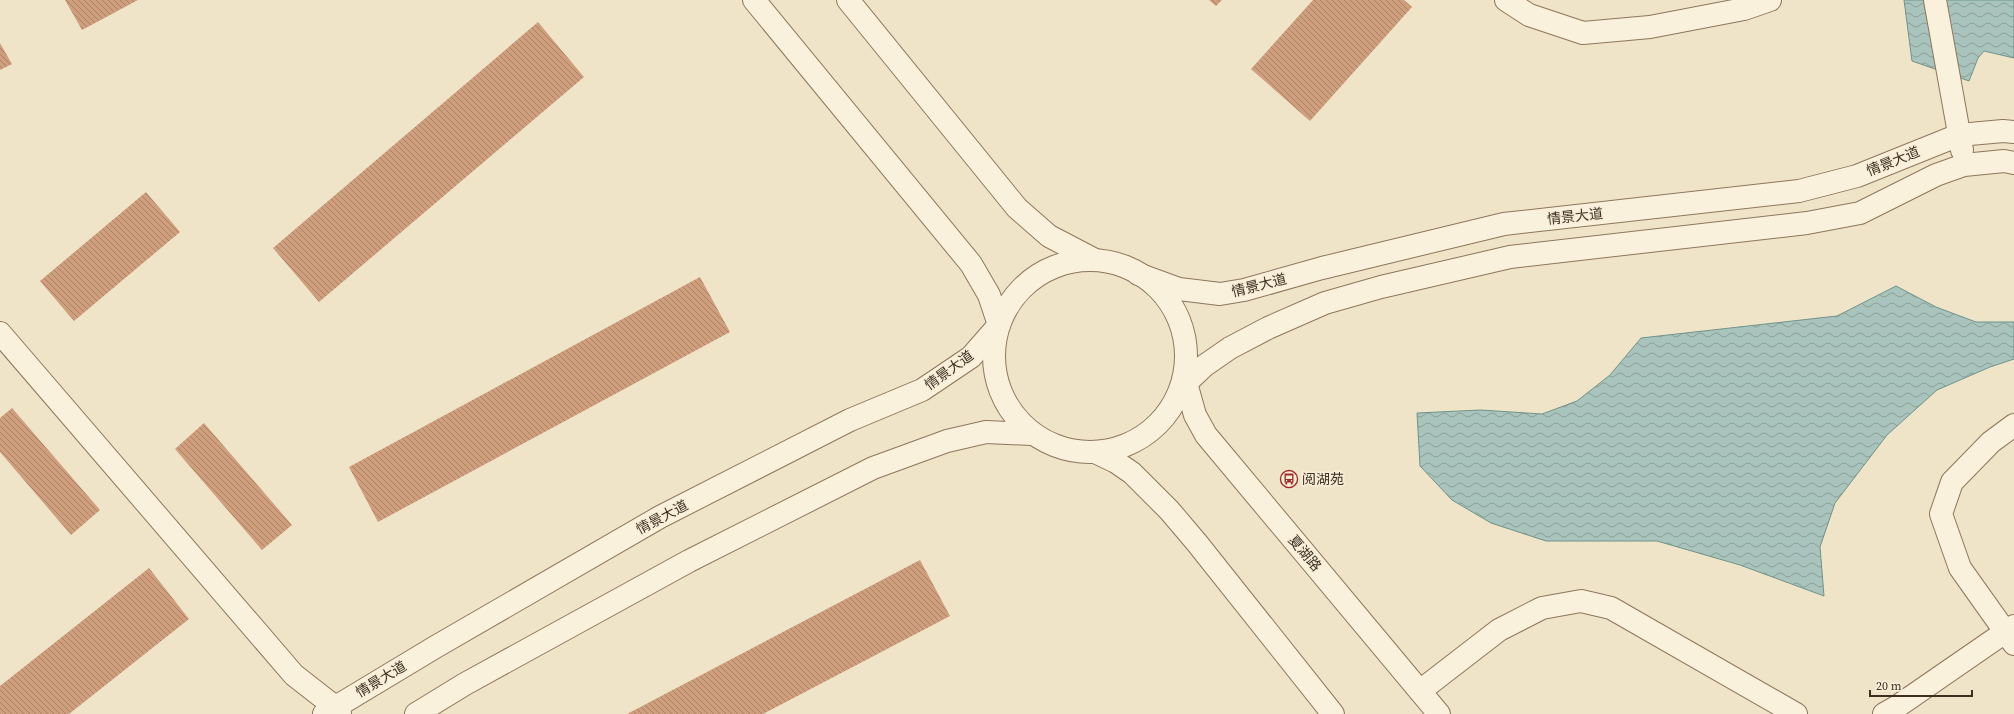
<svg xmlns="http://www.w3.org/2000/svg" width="2014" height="714" font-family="'Source Serif 4','Noto Sans SC',serif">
<defs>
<pattern id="water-waves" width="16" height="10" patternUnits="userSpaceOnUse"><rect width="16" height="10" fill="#a9c4bc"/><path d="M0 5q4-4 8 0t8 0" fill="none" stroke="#8ba098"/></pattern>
<pattern id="building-back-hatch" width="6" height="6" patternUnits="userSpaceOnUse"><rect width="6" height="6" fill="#cf9f7d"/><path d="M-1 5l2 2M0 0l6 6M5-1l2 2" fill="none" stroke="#a98266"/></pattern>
</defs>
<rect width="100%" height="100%" fill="#f0e4c8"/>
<g fill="url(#water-waves)" stroke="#6f938a">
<polygon points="1904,0 2014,0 2014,58 1984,51 1978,58 1969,81 1912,61"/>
<polygon points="1896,286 1936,307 1976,322 2014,322 2014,359 1990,367 1937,390 1887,435 1835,503 1820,547 1824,596 1740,565 1657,541 1546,541 1491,523 1452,500 1420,466 1417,413 1481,410 1542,414 1577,401 1610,375 1641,338 1837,316"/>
</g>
<g fill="url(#building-back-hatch)">
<polygon points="65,0 138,0 82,30"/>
<polygon points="1209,0 1222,0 1216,6"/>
<polygon points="1313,0 1404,0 1412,7 1310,121 1251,69"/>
<polygon points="538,22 584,77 319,302 273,248"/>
<polygon points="0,43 12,64 0,70"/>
<polygon points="146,192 180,232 74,321 40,281"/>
<polygon points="700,277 730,332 378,522 349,467"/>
<polygon points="12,408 100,510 71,535 0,452 0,418"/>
<polygon points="204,423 292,525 262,550 175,449"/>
<polygon points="920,560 950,616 763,714 627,714"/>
<polygon points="149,568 189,619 69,714 0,714 0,686"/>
</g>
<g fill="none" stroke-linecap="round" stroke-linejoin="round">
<g stroke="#8d765c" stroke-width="24">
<g id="minor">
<polyline points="848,0 1017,208 1049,236 1093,259"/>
<polyline points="1506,0 1529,15 1583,33 1650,27 1744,9 1770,0"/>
<polyline points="1935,0 1962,150"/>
<circle cx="1090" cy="356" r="96"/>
<polyline points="1138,274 1179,289 1220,294 1244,290 1322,268 1504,224 1799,191 1857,176 1959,135 2003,131 2014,132"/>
<polyline points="0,333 294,675 335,707 340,714"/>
<polyline points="1186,383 1204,366 1230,348 1268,328 1325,303 1381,287 1510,257 1807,223 1860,213 1936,175 1964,165 2004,161 2014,163"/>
<polyline points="1186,383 1195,415 1206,435 1439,714"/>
<polyline points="2014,425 1991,442 1952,482 1941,514 1960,568 2014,644"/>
<polyline points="1095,452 1116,462 1132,473 1169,510 1197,543 1333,714"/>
<polyline points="1420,691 1499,630 1542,608 1581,601 1611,608 1796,714"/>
<polyline points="324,714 437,646 660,517 850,420 922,390 971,357 999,325 989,295 971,264 754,0"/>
<polyline points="416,714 465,684 689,561 873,468 947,441 986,432 1031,434"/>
<polyline points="1884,714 1898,706 2014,626"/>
</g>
</g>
<use href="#minor" stroke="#faf1dc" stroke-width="22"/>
</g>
<defs>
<g id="bus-ring" transform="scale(0.9)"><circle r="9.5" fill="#f7eed8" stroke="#9e2a2b" stroke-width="1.5"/><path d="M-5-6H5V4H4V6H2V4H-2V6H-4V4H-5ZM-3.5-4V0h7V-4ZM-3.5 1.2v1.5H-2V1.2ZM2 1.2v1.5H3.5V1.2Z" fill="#9e2a2b"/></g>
</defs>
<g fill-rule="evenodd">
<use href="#bus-ring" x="1289" y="479"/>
</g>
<g text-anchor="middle" stroke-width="3.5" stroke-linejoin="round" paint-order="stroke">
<g font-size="14" fill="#3d2e20" stroke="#f7eed8">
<text transform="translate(1893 161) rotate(-22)" y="5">情景大道</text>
<text transform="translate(1575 216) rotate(-6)" y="5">情景大道</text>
<text transform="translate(1259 285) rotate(-14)" y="5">情景大道</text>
<text transform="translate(949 370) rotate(-36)" y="5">情景大道</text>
<text transform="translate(662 517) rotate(-28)" y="5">情景大道</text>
<text transform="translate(1305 553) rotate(50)" y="5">夏湖路</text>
<text transform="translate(381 679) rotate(-31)" y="5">情景大道</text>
</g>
<g font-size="14" fill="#3d2e20" stroke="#f7eed8" text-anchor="start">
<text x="1302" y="484">阅湖苑</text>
</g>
</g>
<path d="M1870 690v6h102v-6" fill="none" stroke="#3d2e20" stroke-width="2"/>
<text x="1876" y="690" font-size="12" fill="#3d2e20" stroke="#f7eed8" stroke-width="3" paint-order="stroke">20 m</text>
</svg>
